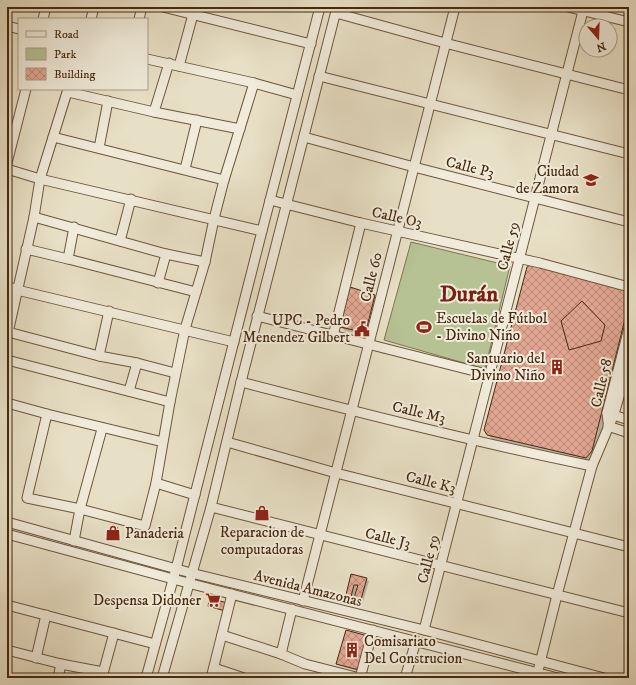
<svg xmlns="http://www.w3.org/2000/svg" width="636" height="685" font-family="'IM FELL DW Pica',serif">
<defs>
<pattern id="building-cross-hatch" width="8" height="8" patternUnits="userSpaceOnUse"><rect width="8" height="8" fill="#e1a692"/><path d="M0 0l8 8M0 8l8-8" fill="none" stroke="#b88776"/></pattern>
</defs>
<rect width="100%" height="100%" fill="#e8e0c6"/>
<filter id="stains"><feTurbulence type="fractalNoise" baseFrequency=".005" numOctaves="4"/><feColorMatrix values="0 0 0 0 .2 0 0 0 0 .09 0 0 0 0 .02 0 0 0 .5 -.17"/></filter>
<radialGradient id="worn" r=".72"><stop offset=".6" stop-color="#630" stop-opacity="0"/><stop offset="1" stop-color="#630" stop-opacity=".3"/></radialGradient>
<polygon fill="#b6c294" stroke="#7e7552" points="411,242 510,266 485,369 384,340"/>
<g fill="#0003">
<polygon points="629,291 629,322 596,455 590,461 492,439 488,435"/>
<polygon points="375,296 379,300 371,331 367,330 366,332 362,332 361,334 345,331 341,327"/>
<polygon points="117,529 119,531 116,540 111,539 109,537"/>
<polygon points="352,575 366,579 369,581 362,605 357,604 353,600 353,603 349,602 346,599"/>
<polygon points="346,631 362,672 340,666 337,663"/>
</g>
<g fill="url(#building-cross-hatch)" stroke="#47280f">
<polygon points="532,264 629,290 629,303 592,451 586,458 487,435 484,430 527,267"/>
<polygon points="350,287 375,295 367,327 359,326 358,331 340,327"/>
<polygon points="582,301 605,325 601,341 569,350 561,321"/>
<polygon points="359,326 367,327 366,332 358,331"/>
<polygon points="112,526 118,528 114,539 108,537"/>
<polygon points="351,574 367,578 360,603 353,601 358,585 354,585 350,601 345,599"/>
<polygon points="210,598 227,603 225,611 208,606"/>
<polygon points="346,630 368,636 359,670 336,664"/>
</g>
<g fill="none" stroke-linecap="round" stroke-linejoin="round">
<g stroke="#6f563d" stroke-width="11">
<g id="minor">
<polyline points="163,7 311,44"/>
<polyline points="568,7 629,22"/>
<polyline points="336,13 445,43 629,90"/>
<polyline points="43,19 46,7"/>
<polyline points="91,19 94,7"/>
<polyline points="139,19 142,7"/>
<polyline points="7,26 19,29"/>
<polyline points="147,59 254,83 297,95"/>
<polyline points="179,66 195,7"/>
<polyline points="319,76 629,154"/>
<polyline points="68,92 154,112 240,129"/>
<polyline points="154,112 169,63"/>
<polyline points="53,137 224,180"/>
<polyline points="304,137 414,167 629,222"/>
<polyline points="99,148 108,101"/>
<polyline points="7,163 26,89"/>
<polyline points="7,169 40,179 262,231"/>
<polyline points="185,169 197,120"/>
<polyline points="270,200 361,223 540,263 629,287"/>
<polyline points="34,217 166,254 158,283"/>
<polyline points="74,227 68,259 196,292"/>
<polyline points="120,241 131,199"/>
<polyline points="26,249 68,259"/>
<polyline points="166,254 205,262"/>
<polyline points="7,286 17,290 234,342"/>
<polyline points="109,311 99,356 137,363"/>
<polyline points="257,316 490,375"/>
<polyline points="8,332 99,356"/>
<polyline points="333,336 361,223"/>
<polyline points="7,337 34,217 40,179 68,89"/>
<polyline points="7,360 170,402"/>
<path d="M241 382C357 412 474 442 592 466"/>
<polyline points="129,391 137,363 175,373"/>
<polyline points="7,403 47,414"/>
<polyline points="607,413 629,420"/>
<polyline points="608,422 607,413 629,328"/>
<polyline points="608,426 629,433"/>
<polyline points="163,442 47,414 27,498 80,509 145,526 156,483 170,402 185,329 205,262 214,219 224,180 254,83"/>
<polyline points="227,442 336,473 629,547"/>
<polyline points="156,483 195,495"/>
<polyline points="211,507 629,613"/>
<polyline points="7,522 191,573 424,630 604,678"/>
<polyline points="7,534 188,583 558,678"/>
<polyline points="74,541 80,509 102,429"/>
<polyline points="303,601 455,7"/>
<polyline points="7,605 155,644"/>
<polyline points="424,630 584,7"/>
<polyline points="222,635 281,654 292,609"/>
<polyline points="7,650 61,664 103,672"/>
<polyline points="281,654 305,664 360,678"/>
<polyline points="36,658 46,615"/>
<polyline points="539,667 557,595 592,466 614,414 629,362"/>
<polyline points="214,668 244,678"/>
<polyline points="102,677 114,633"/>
<polyline points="58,678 61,664"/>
<polyline points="146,678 176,569 262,231 320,7"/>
<polyline points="162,678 211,507 241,382 337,7"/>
<polyline points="211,678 232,594"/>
<polyline points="360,678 373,630"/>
<polyline points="405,678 416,641"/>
</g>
</g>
<use href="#minor" stroke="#f0ebda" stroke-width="9"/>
</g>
<defs>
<g id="school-bare" transform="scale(1.2)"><path d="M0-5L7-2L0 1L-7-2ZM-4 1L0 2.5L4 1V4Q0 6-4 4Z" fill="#8f2418" stroke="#f0ebda" stroke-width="2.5" paint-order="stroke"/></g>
<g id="stadium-bare" transform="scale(1.2)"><path d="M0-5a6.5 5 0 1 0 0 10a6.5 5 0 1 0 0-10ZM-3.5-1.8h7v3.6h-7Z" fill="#8f2418" stroke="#f0ebda" stroke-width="2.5" paint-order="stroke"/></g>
<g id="civic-bare" transform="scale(1.2)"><path d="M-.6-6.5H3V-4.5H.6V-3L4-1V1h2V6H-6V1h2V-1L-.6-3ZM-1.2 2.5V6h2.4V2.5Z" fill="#8f2418" stroke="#f0ebda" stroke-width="2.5" paint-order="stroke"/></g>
<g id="building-bare" transform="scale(1.2)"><path d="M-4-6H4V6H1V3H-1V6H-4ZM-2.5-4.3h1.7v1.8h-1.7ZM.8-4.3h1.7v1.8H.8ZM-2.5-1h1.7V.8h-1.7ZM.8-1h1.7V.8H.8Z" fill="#8f2418" stroke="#f0ebda" stroke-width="2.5" paint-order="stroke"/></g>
<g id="shop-bare" transform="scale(1.2)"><path d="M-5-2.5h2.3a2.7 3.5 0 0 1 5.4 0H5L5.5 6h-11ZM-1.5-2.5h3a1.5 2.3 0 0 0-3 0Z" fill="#8f2418" stroke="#f0ebda" stroke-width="2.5" paint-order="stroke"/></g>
<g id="supermarket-bare" transform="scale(1.2)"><path d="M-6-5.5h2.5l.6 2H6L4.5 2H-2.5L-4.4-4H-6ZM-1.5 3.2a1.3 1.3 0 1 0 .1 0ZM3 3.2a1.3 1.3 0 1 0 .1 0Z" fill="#8f2418" stroke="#f0ebda" stroke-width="2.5" paint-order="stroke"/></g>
</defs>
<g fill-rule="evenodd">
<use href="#school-bare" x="591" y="180"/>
<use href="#stadium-bare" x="424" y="327"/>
<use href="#civic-bare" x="362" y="329"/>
<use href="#building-bare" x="557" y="367"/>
<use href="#shop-bare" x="262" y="513"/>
<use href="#shop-bare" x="113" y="533"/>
<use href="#supermarket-bare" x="213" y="600"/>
<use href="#building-bare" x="352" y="650"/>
</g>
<g text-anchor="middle" stroke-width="4" stroke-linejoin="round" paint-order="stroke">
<g font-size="15" fill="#47280f" stroke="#f0ebda">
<text transform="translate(470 167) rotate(14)" y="5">Calle P3</text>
<text transform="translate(397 217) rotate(13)" y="5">Calle O3</text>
<text transform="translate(508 246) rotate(-76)" y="5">Calle 59</text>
<text transform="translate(371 277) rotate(-76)" y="5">Calle 60</text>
<text transform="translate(601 383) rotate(-77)" y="5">Calle 58</text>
<text transform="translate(419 412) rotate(13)" y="5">Calle M3</text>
<text transform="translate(431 482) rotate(14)" y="5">Calle K3</text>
<text transform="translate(388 538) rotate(14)" y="5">Calle J3</text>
<text transform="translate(428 559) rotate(-76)" y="5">Calle 59</text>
<text transform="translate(308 588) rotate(14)" y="5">Avenida Amazonas</text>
</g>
<g font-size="15" fill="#47280f" stroke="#f0ebda" text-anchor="end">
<text x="579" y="176">Ciudad<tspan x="579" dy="17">de Zamora</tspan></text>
<text x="436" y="323" text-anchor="start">Escuelas de Fútbol<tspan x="436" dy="17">- Divino Niño</tspan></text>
<text x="350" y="325">UPC - Pedro<tspan x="350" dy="17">Menendez Gilbert</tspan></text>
<text x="545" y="363">Santuario del<tspan x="545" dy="17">Divino Niño</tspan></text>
<text x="262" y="537" text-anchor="middle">Reparacion de<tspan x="262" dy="17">computadoras</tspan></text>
<text x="125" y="538" text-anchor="start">Panaderia</text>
<text x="201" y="605">Despensa Didoner</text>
<text x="364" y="646" text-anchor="start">Comisariato<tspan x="364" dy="17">Del Construcion</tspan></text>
</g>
<g font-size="23" font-weight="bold" fill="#7a1f14" stroke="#f0ebda">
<text x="469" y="301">Durán</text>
</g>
</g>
<rect width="636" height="685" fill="none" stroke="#e8e0c6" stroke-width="24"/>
<rect x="8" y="8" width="620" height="669" fill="none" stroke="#47280f" stroke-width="2"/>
<rect x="12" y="12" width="612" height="661" fill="none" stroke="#47280f"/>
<rect x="18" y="18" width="130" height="72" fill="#f0ebda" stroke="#ac9d89"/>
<rect x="26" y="31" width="20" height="6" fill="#f0ebda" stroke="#ac9d89"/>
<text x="54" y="38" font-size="12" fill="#47280f">Road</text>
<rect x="26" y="48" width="20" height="12" fill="#b6c294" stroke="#ac9d89"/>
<text x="54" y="58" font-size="12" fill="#47280f">Park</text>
<rect x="26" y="68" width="20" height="12" fill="url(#building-cross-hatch)" stroke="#ac9d89"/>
<text x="54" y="78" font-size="12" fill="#47280f">Building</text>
<g transform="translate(598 38) rotate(161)"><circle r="19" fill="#f0ebda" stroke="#ac9d89"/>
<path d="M0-3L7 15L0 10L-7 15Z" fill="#8f2418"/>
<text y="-6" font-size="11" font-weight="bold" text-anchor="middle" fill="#47280f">N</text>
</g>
<rect width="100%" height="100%" filter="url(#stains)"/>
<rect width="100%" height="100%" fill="url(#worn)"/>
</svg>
